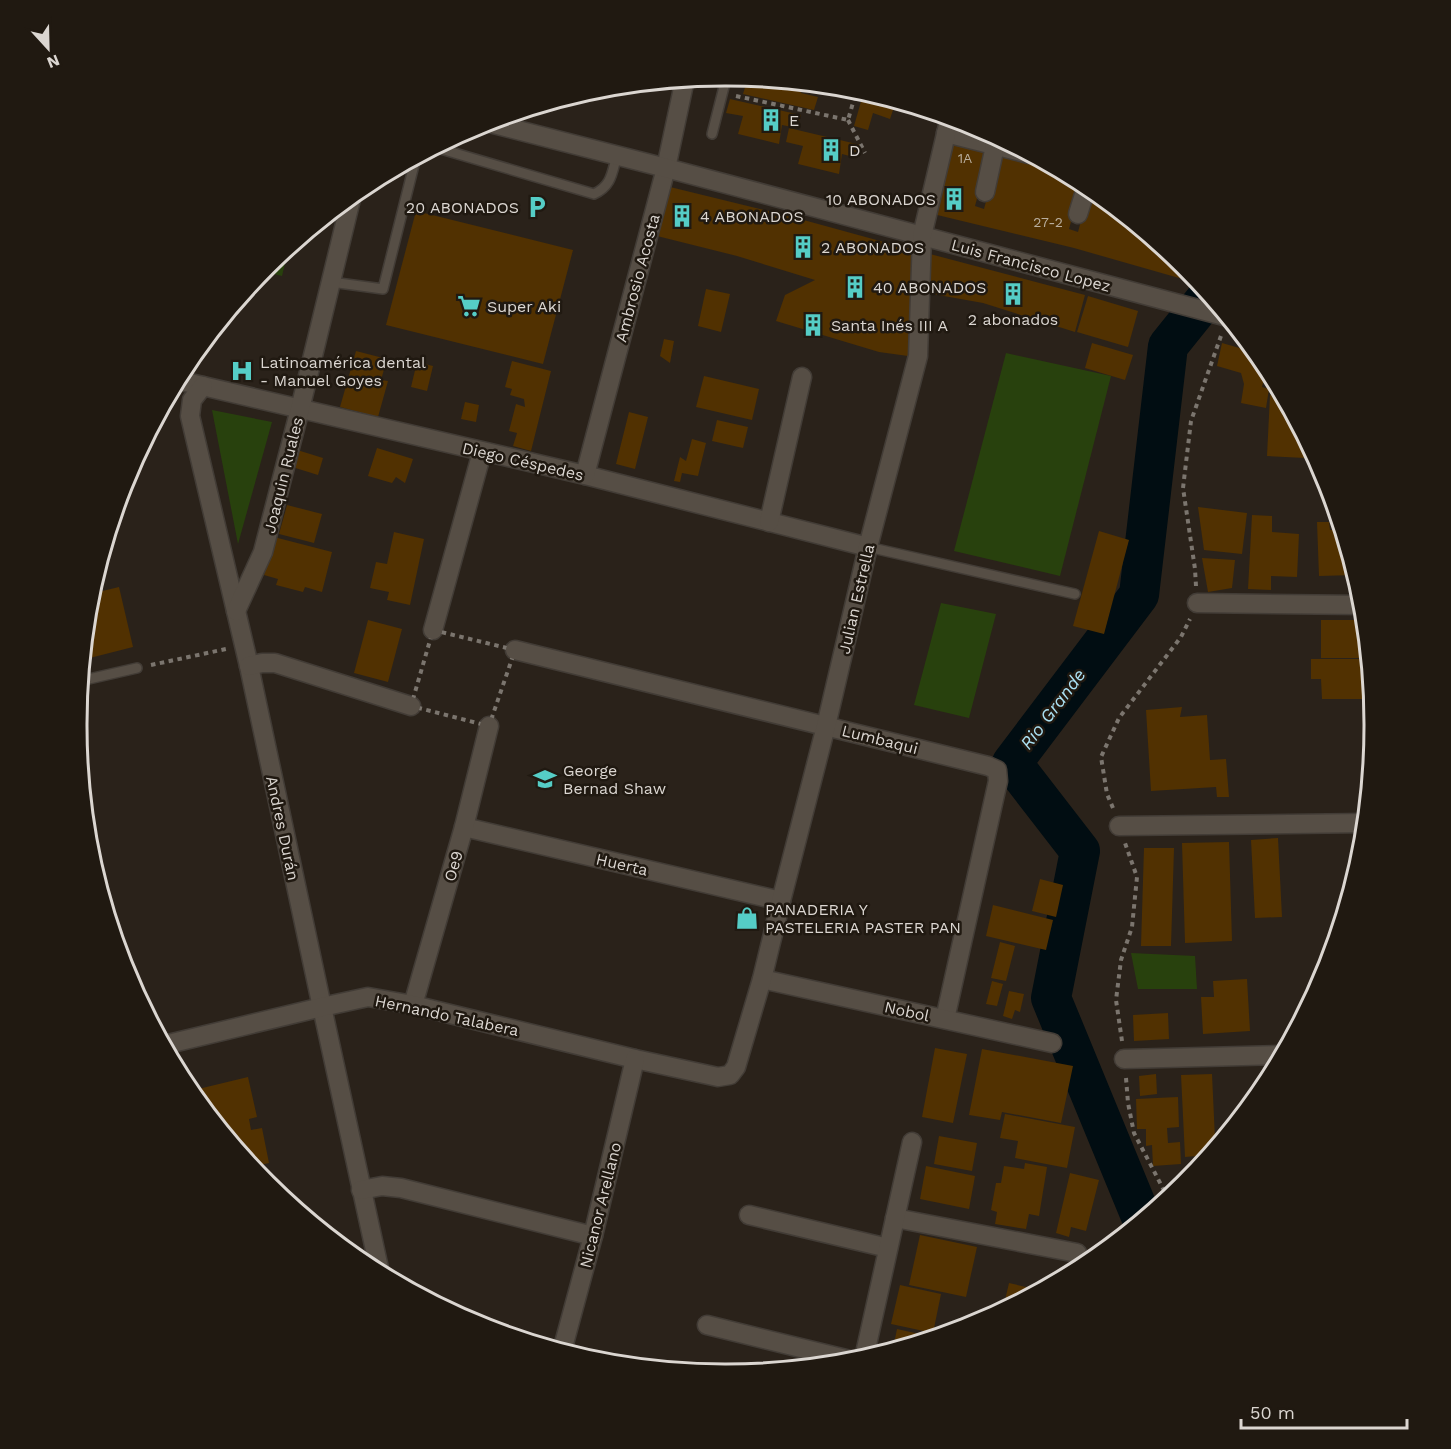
<svg xmlns="http://www.w3.org/2000/svg" width="1451" height="1449" font-family="'Work Sans',sans-serif">
<rect width="100%" height="100%" fill="#2a221a"/>
<g fill="#28410d">
<polygon points="289,247 282,276 261,271 266,265"/>
<polygon points="1006,353 1111,376 1060,576 954,551"/>
<polygon points="212,410 272,422 238,544"/>
<polygon points="941,603 996,614 969,718 914,705"/>
<polygon points="1131,953 1195,956 1197,989 1138,989"/>
</g>
<g fill="none" stroke-linecap="round" stroke-linejoin="round">
<polyline stroke="#010d12" stroke-width="40" points="1142,1219 1051,998 1080,851 1012,763 1139,595 1168,346 1209,295"/>
</g>
<g fill="#513101">
<polygon points="763,79 804,83 801,93 818,97 814,110 743,94 747,81 762,84"/>
<polygon points="864,91 896,101 890,119 873,113 868,130 854,126"/>
<polygon points="730,99 801,115 797,128 782,125 779,144 738,134 743,116 726,113"/>
<polygon points="953,118 974,125 983,129 951,122"/>
<polygon points="789,128 861,145 857,158 842,154 839,174 798,164 803,146 786,142"/>
<polygon points="947,139 990,150 975,206 984,209 999,151 1046,163 1082,182 1069,229 1078,232 1090,187 1158,243 1155,253 1164,255 1166,250 1185,265 1200,284 1074,248 929,213"/>
<polygon points="666,186 789,216 913,250 908,356 879,352 776,321 785,295 815,280 737,256 653,235"/>
<polygon points="416,211 573,250 543,364 386,325"/>
<polygon points="930,254 1085,295 1075,332 983,303 927,293"/>
<polygon points="706,289 730,294 721,332 698,326"/>
<polygon points="1088,296 1138,311 1128,347 1077,332"/>
<polygon points="664,339 674,341 670,363 660,356"/>
<polygon points="1092,343 1133,355 1125,380 1085,368"/>
<polygon points="1222,343 1257,353 1266,364 1267,367 1262,387 1269,389 1266,408 1241,403 1244,384 1241,373 1217,366"/>
<polygon points="356,351 387,359 381,380 388,381 378,417 340,407"/>
<polygon points="512,361 551,371 531,451 513,446 517,433 509,431 516,404 525,407 524,399 510,395 512,389 505,387"/>
<polygon points="417,362 433,366 427,391 411,387"/>
<polygon points="704,376 759,389 752,420 696,407"/>
<polygon points="1270,395 1283,396 1306,439 1305,458 1267,456"/>
<polygon points="465,402 479,405 476,422 461,419"/>
<polygon points="629,412 648,417 635,469 616,464"/>
<polygon points="717,420 748,427 743,448 712,441"/>
<polygon points="692,439 706,443 698,476 682,473 680,482 674,481 680,457 686,461"/>
<polygon points="377,448 413,459 405,483 396,477 392,483 368,476"/>
<polygon points="294,449 323,458 318,475 289,466"/>
<polygon points="287,505 322,514 314,543 279,534"/>
<polygon points="1198,507 1247,513 1242,554 1204,550"/>
<polygon points="1252,515 1272,516 1272,532 1299,534 1297,577 1271,576 1271,590 1248,589"/>
<polygon points="1317,522 1329,522 1330,530 1342,529 1355,575 1319,576"/>
<polygon points="1099,531 1129,540 1104,634 1073,626"/>
<polygon points="394,532 424,539 410,605 387,600 389,592 370,588 376,562 387,564"/>
<polygon points="274,537 332,552 322,592 305,587 303,592 276,585 278,579 264,575"/>
<polygon points="1202,558 1235,560 1232,588 1208,592"/>
<polygon points="119,587 133,647 82,660 90,594"/>
<polygon points="368,620 402,629 388,682 354,673"/>
<polygon points="1321,620 1365,620 1368,658 1321,658"/>
<polygon points="1311,659 1369,659 1372,699 1322,699 1321,679 1311,679"/>
<polygon points="1182,707 1180,717 1207,715 1210,760 1226,759 1229,797 1217,797 1216,787 1151,791 1146,710"/>
<polygon points="1278,838 1282,917 1255,918 1251,840"/>
<polygon points="1229,842 1232,941 1185,943 1182,843"/>
<polygon points="1144,848 1174,848 1171,946 1141,946"/>
<polygon points="1040,879 1063,885 1056,917 1032,911"/>
<polygon points="993,905 1053,920 1046,950 986,936"/>
<polygon points="1000,942 1015,946 1006,981 991,978"/>
<polygon points="1247,979 1250,1031 1203,1034 1201,997 1214,997 1213,981"/>
<polygon points="992,981 1003,984 997,1006 986,1004"/>
<polygon points="1009,991 1024,994 1020,1012 1015,1010 1012,1019 1003,1016"/>
<polygon points="1168,1013 1169,1039 1134,1041 1133,1015"/>
<polygon points="935,1048 967,1054 953,1123 922,1117"/>
<polygon points="982,1049 1073,1066 1061,1123 1002,1112 1000,1120 969,1115"/>
<polygon points="1156,1074 1157,1094 1140,1096 1139,1076"/>
<polygon points="1212,1074 1215,1139 1222,1139 1208,1155 1185,1157 1181,1075"/>
<polygon points="248,1077 257,1117 249,1119 251,1130 262,1128 269,1163 252,1167 190,1091"/>
<polygon points="1178,1097 1179,1127 1167,1128 1168,1143 1180,1142 1181,1164 1153,1166 1152,1145 1146,1146 1146,1129 1137,1129 1136,1099"/>
<polygon points="1005,1114 1075,1127 1067,1168 1015,1158 1018,1141 1000,1138"/>
<polygon points="939,1136 977,1143 972,1171 934,1164"/>
<polygon points="1205,1159 1196,1170 1192,1175 1191,1160"/>
<polygon points="1025,1163 1047,1167 1039,1216 1029,1214 1026,1229 995,1224 997,1212 991,1210 996,1183 1001,1183 1004,1166 1024,1169"/>
<polygon points="926,1166 975,1176 969,1209 920,1199"/>
<polygon points="1070,1173 1099,1180 1086,1231 1071,1227 1069,1237 1056,1233"/>
<polygon points="920,1235 977,1247 966,1297 909,1285"/>
<polygon points="1009,1283 1039,1290 1003,1309"/>
<polygon points="900,1285 941,1294 933,1333 891,1324"/>
<polygon points="897,1329 933,1337 893,1349"/>
</g>
<g fill="none" stroke-linecap="round" stroke-linejoin="round">
<g stroke="#423c36" stroke-width="12">
<g id="lane">
<polyline points="712,134 727,75"/>
<path d="M434 147 594 194C612 186 612 172 617 155"/>
<polyline points="331,282 383,289 416,157"/>
<polyline points="868,547 1075,594"/>
<polyline points="80,681 137,668"/>
</g>
</g>
<g stroke="#423c36" stroke-width="21">
<g id="street">
<polyline points="946,133 1029,154"/>
<polyline points="985,192 995,146"/>
<polyline points="1078,214 1087,185"/>
<polyline points="177,380 585,475 868,547"/>
<polyline points="203,386 192,400 190,416 249,666 322,1007 380,1273"/>
<polyline points="585,475 666,168 685,79"/>
<polyline points="769,522 802,377"/>
<polyline points="1197,603 1363,605"/>
<polyline points="236,611 263,552 300,409 352,195"/>
<polyline points="433,630 482,452"/>
<polyline points="515,650 988,766 997,770 998,781 945,1019"/>
<polyline points="249,666 262,663 275,663 411,706"/>
<polyline points="1119,826 1365,823"/>
<polyline points="464,827 781,901"/>
<polyline points="762,979 1052,1043"/>
<polyline points="413,1005 464,827 489,726"/>
<polyline points="164,1045 322,1007 368,997 413,1005 635,1059 718,1077 730,1075 736,1067 762,979 781,901 826,726 868,547 918,356 922,236"/>
<polyline points="1124,1059 1282,1055"/>
<polyline points="361,1190 382,1186 401,1188 593,1236"/>
<polyline points="749,1215 888,1248"/>
<polyline points="895,1218 1077,1253"/>
<polyline points="707,1325 854,1361"/>
<polyline points="562,1351 593,1236 635,1059"/>
<polyline points="864,1358 912,1142"/>
</g>
</g>
<g stroke="#423c36" stroke-width="21">
<g id="secondary">
<polyline points="486,122 666,168 1228,317"/>
<polyline points="922,236 950,117"/>
</g>
</g>
<g stroke="#7b756e" stroke-width="4" stroke-dasharray="4.5 4.5" stroke-linecap="butt">
<polyline points="736,96 848,120 857,89"/>
<polyline points="848,120 865,153"/>
<polyline points="1196,586 1195,569 1183,488 1191,421 1222,333"/>
<polygon points="433,630 515,650 489,726 411,706"/>
<polyline points="151,665 226,649"/>
<polyline points="1113,808 1107,794 1101,757 1119,718 1181,637 1190,619"/>
<polyline points="1122,1041 1116,1000 1121,960 1132,927 1137,877 1125,843"/>
<polyline points="1126,1078 1128,1103 1134,1133 1168,1198"/>
</g>
<use href="#lane" stroke="#564e45" stroke-width="9"/>
<use href="#street" stroke="#564e45" stroke-width="18"/>
<use href="#secondary" stroke="#564e45" stroke-width="18"/>
</g>
<defs>
<g id="building-bare" transform="scale(1.8)"><path d="M-4-6H4V6H1V3H-1V6H-4ZM-2.5-4.3h1.7v1.8h-1.7ZM.8-4.3h1.7v1.8H.8ZM-2.5-1h1.7V.8h-1.7ZM.8-1h1.7V.8H.8Z" fill="#55cdc6" stroke="#201911" stroke-width="2.5" paint-order="stroke"/></g>
<g id="parking-bare" transform="scale(1.8)"><path d="M-3.5-5.5H1a3.5 3.5 0 0 1 0 7H-1V5.5H-3.5ZM-1-3.4V-.6H.8a1.4 1.4 0 0 0 0-2.8Z" fill="#55cdc6" stroke="#201911" stroke-width="2.5" paint-order="stroke"/></g>
<g id="supermarket-bare" transform="scale(1.8)"><path d="M-6-5.5h2.5l.6 2H6L4.5 2H-2.5L-4.4-4H-6ZM-1.5 3.2a1.3 1.3 0 1 0 .1 0ZM3 3.2a1.3 1.3 0 1 0 .1 0Z" fill="#55cdc6" stroke="#201911" stroke-width="2.5" paint-order="stroke"/></g>
<g id="hospital-bare" transform="scale(1.8)"><path d="M-5-5h3v3.5h4V-5h3V5h-3V1.5h-4V5h-3Z" fill="#55cdc6" stroke="#201911" stroke-width="2.5" paint-order="stroke"/></g>
<g id="school-bare" transform="scale(1.8)"><path d="M0-5L7-2L0 1L-7-2ZM-4 1L0 2.5L4 1V4Q0 6-4 4Z" fill="#55cdc6" stroke="#201911" stroke-width="2.5" paint-order="stroke"/></g>
<g id="shop-bare" transform="scale(1.8)"><path d="M-5-2.5h2.3a2.7 3.5 0 0 1 5.4 0H5L5.5 6h-11ZM-1.5-2.5h3a1.5 2.3 0 0 0-3 0Z" fill="#55cdc6" stroke="#201911" stroke-width="2.5" paint-order="stroke"/></g>
</defs>
<g fill-rule="evenodd">
<use href="#building-bare" x="771" y="120"/>
<use href="#building-bare" x="831" y="150"/>
<use href="#building-bare" x="954" y="199"/>
<use href="#parking-bare" x="537" y="207"/>
<use href="#building-bare" x="682" y="216"/>
<use href="#building-bare" x="803" y="247"/>
<use href="#building-bare" x="855" y="287"/>
<use href="#building-bare" x="1013" y="294"/>
<use href="#supermarket-bare" x="469" y="306"/>
<use href="#building-bare" x="813" y="325"/>
<use href="#hospital-bare" x="242" y="371"/>
<use href="#school-bare" x="545" y="779"/>
<use href="#shop-bare" x="747" y="918"/>
</g>
<g text-anchor="middle" stroke-width="5" stroke-linejoin="round" paint-order="stroke">
<g font-size="14" fill="#b8ad9d">
<text x="965" y="163">1A</text>
<text x="1048" y="227">27-2</text>
</g>
<g font-size="16" fill="#dbd6d1" stroke="#201911" text-anchor="start">
<text x="789" y="126">E</text>
<text x="849" y="156">D</text>
<text x="936" y="205" text-anchor="end">10 ABONADOS</text>
<text x="519" y="213" text-anchor="end">20 ABONADOS</text>
<text x="700" y="222">4 ABONADOS</text>
<text x="821" y="253">2 ABONADOS</text>
<text x="873" y="293">40 ABONADOS</text>
<text x="487" y="312">Super Aki</text>
<text x="1013" y="325" text-anchor="middle">2 abonados</text>
<text x="831" y="331">Santa Inés III A</text>
<text x="260" y="368">Latinoamérica dental<tspan x="260" dy="18">- Manuel Goyes</tspan></text>
<text x="563" y="776">George<tspan x="563" dy="18">Bernad Shaw</tspan></text>
<text x="765" y="915">PANADERIA Y<tspan x="765" dy="18">PASTELERIA PASTER PAN</tspan></text>
</g>
<g font-size="16" fill="#dbd6d1" stroke="#201911">
<text transform="translate(1031 265) rotate(15)" y="6">Luis Francisco Lopez</text>
<text transform="translate(637 278) rotate(-75)" y="6">Ambrosio Acosta</text>
<text transform="translate(523 461) rotate(13)" y="6">Diego Céspedes</text>
<text transform="translate(283 475) rotate(-76)" y="6">Joaquin Ruales</text>
<text transform="translate(856 599) rotate(-77)" y="6">Julian Estrella</text>
<text transform="translate(880 739) rotate(14)" y="6">Lumbaqui</text>
<text transform="translate(283 828) rotate(78)" y="6">Andres Durán</text>
<text transform="translate(622 864) rotate(13)" y="6">Huerta</text>
<text transform="translate(453 866) rotate(-74)" y="6">Oe9</text>
<text transform="translate(907 1011) rotate(12)" y="6">Nobol</text>
<text transform="translate(447 1015) rotate(12)" y="6">Hernando Talabera</text>
<text transform="translate(600 1205) rotate(-76)" y="6">Nicanor Arellano</text>
</g>
<g font-size="18" font-style="italic" fill="#abe1f4" stroke="#201911">
<text transform="translate(1053 709) rotate(-53)" y="6">Rio Grande</text>
</g>
</g>
<path d="M0 0H1451V1449H0ZM725 86H726A638 638 0 0 1 1364 724V726A638 638 0 0 1 726 1364H725A638 638 0 0 1 87 726V724A638 638 0 0 1 725 86Z" fill="#201911" fill-rule="evenodd"/>
<path fill="none" stroke="#dbd6d1" stroke-width="3" d="M725 86H726A638 638 0 0 1 1364 724V726A638 638 0 0 1 726 1364H725A638 638 0 0 1 87 726V724A638 638 0 0 1 725 86Z"/>
<g transform="translate(48 48) rotate(158)" stroke="#201911" stroke-width="4.5" paint-order="stroke">
<path d="M0-4.5L10 22L0 15L-10 22Z" fill="#dbd6d1"/>
<text y="-9" font-size="16" font-weight="bold" text-anchor="middle" fill="#dbd6d1">N</text>
</g>
<path d="M1241 1419v9h166v-9" fill="none" stroke="#dbd6d1" stroke-width="3"/>
<text x="1250" y="1419" font-size="18" fill="#dbd6d1" stroke="#201911" stroke-width="4.5" paint-order="stroke">50 m</text>
</svg>
